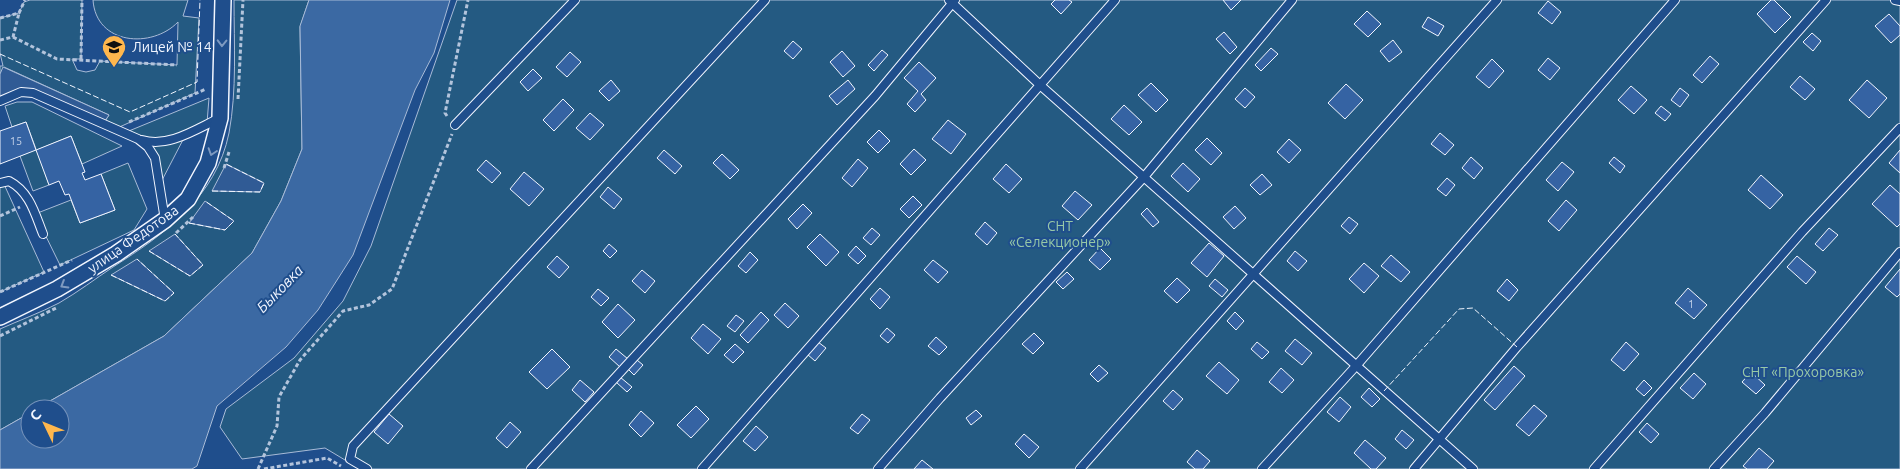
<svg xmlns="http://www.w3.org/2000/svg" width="1900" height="469" font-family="Ubuntu,sans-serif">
<rect width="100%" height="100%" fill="#1f4e8c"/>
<g fill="#245a82" stroke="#a8bbd7">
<path d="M30 0H82L81 59H72L77 70 86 72 95 70 100 61 177 65 178 22C152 49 96 45 93 0H188L183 16 199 18 195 93 115 129 103 124 109 115 4 67 0 74V66H3L0 53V18L19 13 24 2Z"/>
<path d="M234 0H309L300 27 302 149 281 201 252 253 164 336 36 409H30V413L0 430V329C20 320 40 313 59 303 78 292 95 279 113 267 165 234 216 197 229 133 237 90 234 44 234 0Z"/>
<polygon points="457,0 1900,0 1900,469 360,469 325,448 242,459 220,427 226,409 294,358 343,301 371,246"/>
<polygon points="209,98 207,123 186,134 159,186 148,147 124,133"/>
<polygon points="17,102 32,102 122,146 82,164 71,136 37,150 49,185 33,191 20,156 36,149 26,122 12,127 5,106"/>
<polygon points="128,163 147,209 134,230 60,265 35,214 71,200 80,223 115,210 101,174"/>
<polygon points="3,182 44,272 0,292 0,183"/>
</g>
<g fill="#305b95" stroke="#a8bbd7">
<polygon points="3,67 109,115 103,124 33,93 0,101 0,74"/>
<polygon points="226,164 264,183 260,192 212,191"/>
<polygon points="205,201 234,221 225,230 189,223"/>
<polygon points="175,234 203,265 190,276 149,251"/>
<polygon points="137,259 174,293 165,301 111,275"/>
</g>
<polygon fill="#3b69a3" stroke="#a8bbd7" points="309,0 450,0 434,53 415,90 353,255 318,310 286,347 217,406 197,466 192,469 0,469 0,430 30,413 30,439 60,439 60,409 36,409 164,336 252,253 281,201 302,149 300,26"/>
<g fill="#3563a3" stroke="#f2f6ff">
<polygon points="1055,0 1069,0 1072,2 1061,14 1051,4"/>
<polygon points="1223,0 1241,0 1231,10"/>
<polygon points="1771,0 1774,0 1791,17 1775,33 1757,14"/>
<polygon points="1548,1 1561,12 1552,24 1538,13"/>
<polygon points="1367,11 1381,24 1368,37 1354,24"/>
<polygon points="1889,14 1900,26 1900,35 1891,43 1875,26"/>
<polygon points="1428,17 1444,26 1438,36 1422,27"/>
<polygon points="1224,32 1237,47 1230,54 1216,39"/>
<polygon points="1812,33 1821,41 1813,51 1803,42"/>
<polygon points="1393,40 1402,52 1389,62 1380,51"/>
<polygon points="793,41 802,49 793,59 784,51"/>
<polygon points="1271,48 1278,54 1261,71 1255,65"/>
<polygon points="882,50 888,55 874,71 868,65"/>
<polygon points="842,51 855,66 843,77 830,62"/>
<polygon points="570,52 581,62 567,77 556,67"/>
<polygon points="1710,56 1719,64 1702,83 1693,75"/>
<polygon points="1548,58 1560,68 1550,80 1538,70"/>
<polygon points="1492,59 1504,71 1489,88 1476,77"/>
<polygon points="919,62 936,78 921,94 926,100 915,112 907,104 918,91 904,78"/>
<polygon points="533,69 542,78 528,91 520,82"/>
<polygon points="1800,76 1815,89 1805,100 1790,87"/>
<polygon points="611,80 620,91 609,101 599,91"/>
<polygon points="848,80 855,89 837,105 829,96"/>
<polygon points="1867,80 1887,98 1869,118 1849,100"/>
<polygon points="1151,83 1168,100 1156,112 1138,95"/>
<polygon points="1346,84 1363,100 1345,119 1328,103"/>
<polygon points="1631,86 1647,100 1634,114 1618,100"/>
<polygon points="1245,88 1255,97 1245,108 1235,99"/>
<polygon points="1680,88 1689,95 1680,107 1671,100"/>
<polygon points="563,99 574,110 554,131 543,120"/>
<polygon points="1124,105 1142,122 1129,135 1111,119"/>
<polygon points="1661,106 1671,114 1665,121 1655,113"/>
<polygon points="590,113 604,125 590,140 576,128"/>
<polygon points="948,120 966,134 951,154 932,139"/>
<polygon points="26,122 36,150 0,164 0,131"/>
<polygon points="879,130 890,141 878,153 867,142"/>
<polygon points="1440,133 1454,145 1445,155 1431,144"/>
<polygon points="71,136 85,172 82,173 85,180 101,174 115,210 80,223 69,194 65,195 59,181 49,185 36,150"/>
<polygon points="1207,138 1222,153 1211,165 1195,150"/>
<polygon points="1289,139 1301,150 1289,163 1277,152"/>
<polygon points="914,149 926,160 911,175 900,164"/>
<polygon points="664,150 682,166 675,174 657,158"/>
<polygon points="1900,150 1900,173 1889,163"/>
<polygon points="722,154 739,170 730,179 713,163"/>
<polygon points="1471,157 1483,168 1474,179 1462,168"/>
<polygon points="1614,157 1625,166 1620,173 1609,163"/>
<polygon points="858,159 868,168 852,187 842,178"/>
<polygon points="486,160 501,173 492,183 477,170"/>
<polygon points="1562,162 1574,172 1558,191 1546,180"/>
<polygon points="1183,163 1200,179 1188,192 1171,176"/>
<polygon points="1006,164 1022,179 1009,193 993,179"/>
<polygon points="524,172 544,189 529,206 510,189"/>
<polygon points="1262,174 1272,185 1260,195 1250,185"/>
<polygon points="1761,175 1783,195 1770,209 1748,190"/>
<polygon points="1447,178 1455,185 1446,196 1437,189"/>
<polygon points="1890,185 1900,194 1900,224 1897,227 1872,204"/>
<polygon points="608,187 622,199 614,209 600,197"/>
<polygon points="1075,191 1092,205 1078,220 1062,206"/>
<polygon points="913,196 922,205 909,218 900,209"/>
<polygon points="1566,200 1577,210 1559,231 1548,221"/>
<polygon points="803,204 812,213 797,229 788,219"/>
<polygon points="1235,206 1246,218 1234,229 1223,217"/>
<polygon points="1147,208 1159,222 1153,227 1141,214"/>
<polygon points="1349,217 1358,224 1350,234 1341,226"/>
<polygon points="985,222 997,233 987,245 975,234"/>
<polygon points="872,228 880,235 871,245 863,238"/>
<polygon points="1829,228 1838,235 1823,251 1815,244"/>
<polygon points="820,234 839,252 826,266 807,247"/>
<polygon points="1209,243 1224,256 1207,277 1191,263"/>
<polygon points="609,244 617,251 610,258 603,251"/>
<polygon points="856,246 866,256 858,264 848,255"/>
<polygon points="1100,248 1111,259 1100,270 1089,260"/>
<polygon points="1295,251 1307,261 1298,271 1287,261"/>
<polygon points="750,252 758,260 746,273 738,266"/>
<polygon points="1391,255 1410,272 1401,282 1381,266"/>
<polygon points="557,256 569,267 559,278 547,267"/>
<polygon points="1797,256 1816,272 1806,284 1787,267"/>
<polygon points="933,260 948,272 938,283 924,270"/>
<polygon points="1364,263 1379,276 1364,293 1349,279"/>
<polygon points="1900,269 1900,294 1897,297 1885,287"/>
<polygon points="642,270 655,281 645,293 632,281"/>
<polygon points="1067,272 1074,279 1063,289 1056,282"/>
<polygon points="1177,278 1190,290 1177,303 1164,291"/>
<polygon points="1215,279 1228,290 1222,297 1209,286"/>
<polygon points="1507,279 1518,290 1509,301 1497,291"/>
<polygon points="880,288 890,297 880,309 870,299"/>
<polygon points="1688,288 1707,305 1694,319 1675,303"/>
<polygon points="598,289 609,298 601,306 591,297"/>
<polygon points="785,303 799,316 788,328 774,315"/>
<polygon points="618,304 635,320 618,338 602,322"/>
<polygon points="761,312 769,320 748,343 740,335"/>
<polygon points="1235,312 1244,321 1236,330 1227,321"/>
<polygon points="736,315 744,321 735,332 727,326"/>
<polygon points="703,324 721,339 708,354 691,338"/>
<polygon points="887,328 895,335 888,343 880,336"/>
<polygon points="1034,333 1044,343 1033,354 1022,344"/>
<polygon points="936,337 947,347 939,355 928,346"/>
<polygon points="1295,339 1312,353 1302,365 1285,351"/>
<polygon points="818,342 826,348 815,361 807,354"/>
<polygon points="1257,342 1269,352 1262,359 1251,349"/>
<polygon points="1626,342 1639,354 1624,371 1611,360"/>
<polygon points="735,344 744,352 733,363 724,355"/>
<polygon points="552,349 570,367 547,389 529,372"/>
<polygon points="616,349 628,359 620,367 609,357"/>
<polygon points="637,360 643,365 634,375 628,369"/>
<polygon points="1219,362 1239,380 1227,394 1206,376"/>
<polygon points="1099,365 1108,373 1098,382 1090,374"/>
<polygon points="1514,366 1525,376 1495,410 1484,400"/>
<polygon points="1281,368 1294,380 1282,393 1269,382"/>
<polygon points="1751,372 1765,385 1756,394 1742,382"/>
<polygon points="1694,373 1706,384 1693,399 1680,388"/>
<polygon points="620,377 632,387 627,392 616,382"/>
<polygon points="580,380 594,392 585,402 572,390"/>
<polygon points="1644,380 1652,388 1644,396 1636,389"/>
<polygon points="1369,388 1380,399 1372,407 1361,397"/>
<polygon points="1173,390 1183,399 1173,410 1163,401"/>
<polygon points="1340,397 1351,407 1339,422 1327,412"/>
<polygon points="1534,405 1547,416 1529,436 1516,425"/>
<polygon points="696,406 709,419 691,438 677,425"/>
<polygon points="976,410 982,416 971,425 966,418"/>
<polygon points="641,411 654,423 641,437 629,425"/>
<polygon points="389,414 403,426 388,444 374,432"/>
<polygon points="862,414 870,420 858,434 850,428"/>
<polygon points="510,422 521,432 507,448 496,438"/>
<polygon points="1647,423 1659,434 1651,443 1639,432"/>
<polygon points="756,426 768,437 755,451 743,441"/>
<polygon points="1402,430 1414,440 1406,449 1395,439"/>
<polygon points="1024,434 1039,447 1029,458 1015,444"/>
<polygon points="1365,440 1386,458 1376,469 1371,469 1354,453"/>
<polygon points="1759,448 1774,461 1767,469 1747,469 1743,466"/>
<polygon points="1197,450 1210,461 1203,469 1195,469 1187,462"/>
<polygon points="922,460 933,469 914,469"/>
</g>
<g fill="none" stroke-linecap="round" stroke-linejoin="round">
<g stroke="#f2f6ff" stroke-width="10">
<g id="service">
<polyline points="949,0 1040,85 1473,469"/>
<polyline points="1895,0 1900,1"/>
<polyline points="0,101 21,92 33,93 138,139 148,147 155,158 165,220"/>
<polyline points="455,125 575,0"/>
<path d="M142 140C169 148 196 129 220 118"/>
<path d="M0 183 9 181C30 192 35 214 43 234"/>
<polyline points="367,469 350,459 353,446 765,0"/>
<polyline points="531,469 875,96 955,0"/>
<polyline points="702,469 1115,0"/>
<polyline points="878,469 940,398 1144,177 1292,0"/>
<polyline points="1080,469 1497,0"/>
<polyline points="1262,469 1356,366 1675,0"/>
<polyline points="1414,469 1517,347 1826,0"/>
<polyline points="1594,469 1802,232 1900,128"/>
<polyline points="1714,469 1765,413 1900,252"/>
</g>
</g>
<g stroke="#f2f6ff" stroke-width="18">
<polyline id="minor" points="0,317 57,289 116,254 165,220 188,199 208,163 220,118 223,0"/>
</g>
<g stroke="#b3c4dc" stroke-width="3" stroke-dasharray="4 2.5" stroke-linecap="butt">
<polyline points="0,18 19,13 25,0"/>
<polyline points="13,37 57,59 177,65"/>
<polyline points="0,40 13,37 19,13"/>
<polyline points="81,59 82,0"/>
<polyline points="238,99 243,0"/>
<polyline points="447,116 445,113 468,0"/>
<polyline points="129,122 206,89"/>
<polyline points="224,168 229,152"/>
<polyline points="0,216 20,207"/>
<polyline points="176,233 193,217"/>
<polyline points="0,292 72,260"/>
<polyline points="0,336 56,308"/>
<polyline points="258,469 277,426 279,397 300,360 343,311 369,305 392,289 452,134"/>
<polyline points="264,469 327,458 341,466"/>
</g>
<use href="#service" stroke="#1f4e8c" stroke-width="8"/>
<use href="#minor" stroke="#1f4e8c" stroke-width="15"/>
<g stroke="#f2f6ff" stroke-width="1" stroke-dasharray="6 2.5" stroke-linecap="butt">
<polyline points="0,54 130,112 197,82 200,0"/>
<polyline points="212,191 260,192 264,183 226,164"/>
<polyline points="189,223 225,230 234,221 205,201"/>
<polyline points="149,251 190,276 203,265 175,234"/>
<polyline points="111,275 165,301 174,293 137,259"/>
<polyline points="1384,391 1459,309 1473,308 1517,347"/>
</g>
</g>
<defs><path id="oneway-chevron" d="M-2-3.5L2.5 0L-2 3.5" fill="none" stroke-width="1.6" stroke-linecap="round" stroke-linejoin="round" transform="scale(1.25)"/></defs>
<g stroke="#7e9ac0">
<use href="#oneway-chevron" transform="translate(222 43) rotate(91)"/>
<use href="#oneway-chevron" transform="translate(212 152) rotate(108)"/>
<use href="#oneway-chevron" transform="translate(64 285) rotate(149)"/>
</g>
<defs>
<g id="school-pin" transform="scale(1.25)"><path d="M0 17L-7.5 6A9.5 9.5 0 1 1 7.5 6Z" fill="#ffb74d" stroke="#1f4e8c"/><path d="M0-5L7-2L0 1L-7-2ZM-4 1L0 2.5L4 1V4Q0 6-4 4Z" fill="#111"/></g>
</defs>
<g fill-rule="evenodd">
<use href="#school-pin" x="114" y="47"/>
</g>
<g text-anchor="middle" stroke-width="4" stroke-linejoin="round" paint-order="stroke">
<g font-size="11" fill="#c3d1e8">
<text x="16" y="145">15</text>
<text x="1691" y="308">1</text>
</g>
<g font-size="14" fill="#f2f6ff" stroke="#1f4e8c" text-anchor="start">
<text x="132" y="52">Лицей № 14</text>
</g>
<g font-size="14" fill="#97c8a6" stroke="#1f4e8c">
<text x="1060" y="231">СНТ<tspan x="1060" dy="16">«Селекционер»</tspan></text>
<text x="1803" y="377">СНТ «Прохоровка»</text>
</g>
<g font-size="14" fill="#f2f6ff" stroke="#1f4e8c">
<text transform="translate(133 239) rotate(-35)" y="5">улица Федотова</text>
</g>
<g font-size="15" font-style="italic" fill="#f2f6ff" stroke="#1f4e8c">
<text transform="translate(280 289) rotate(-46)" y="5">Быковка</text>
</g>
</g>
<g transform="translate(45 424) rotate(313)"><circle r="24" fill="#1f4e8c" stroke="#7391ba"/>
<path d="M0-4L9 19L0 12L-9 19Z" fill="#ffb74d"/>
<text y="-8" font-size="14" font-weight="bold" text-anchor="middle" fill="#f2f6ff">С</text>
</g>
</svg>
